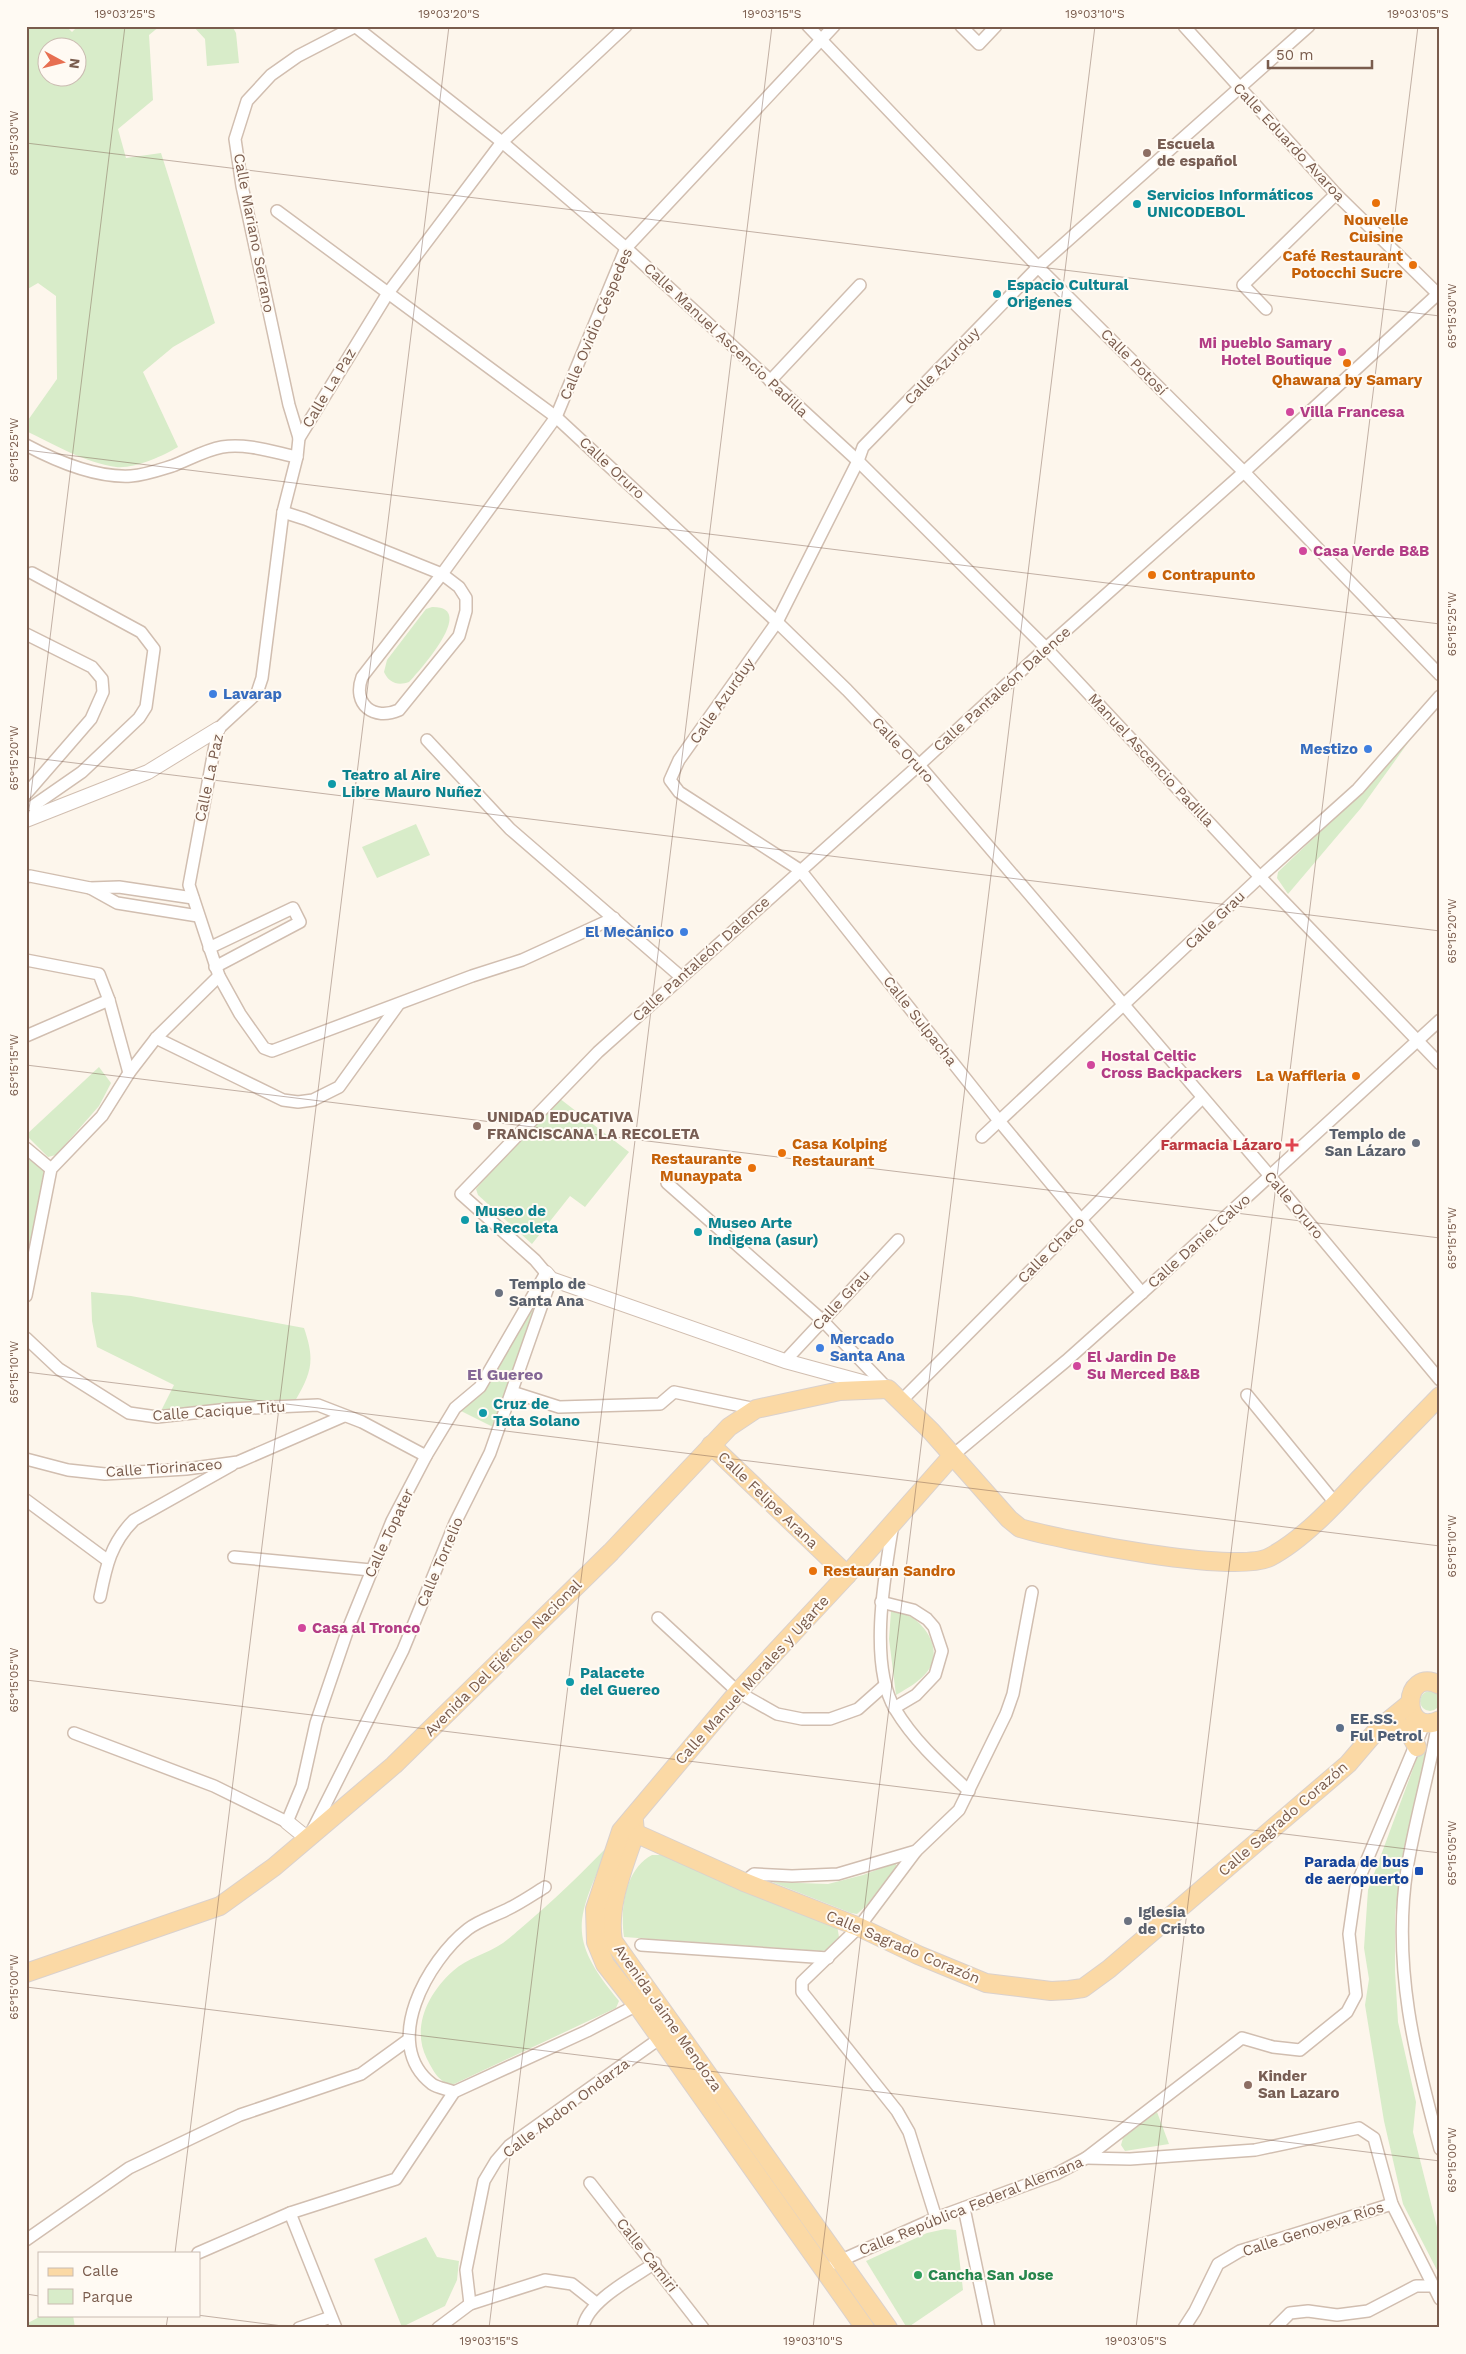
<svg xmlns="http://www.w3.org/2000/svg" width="1466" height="2354" font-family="'Work Sans',sans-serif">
<rect width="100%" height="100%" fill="#fdf6ec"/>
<g fill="#d8ecc9" fill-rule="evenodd">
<path d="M26 26H66L72 32 78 26H160L149 35 153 100 118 129 126 158 161 153 215 323 173 347 143 372 178 447C163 456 134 469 116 467 86 463 53 444 26 431V423L57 379 56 296 38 283 26 290ZM48 48H78V78H48Z"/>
<polygon points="193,26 232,26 236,33 239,63 207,66 205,39"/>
<path d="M432 607C478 606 420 670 409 682 398 686 389 683 384 672L387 660 426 609Z"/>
<polygon points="1415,733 1361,808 1288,894 1277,878 1278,872 1358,796"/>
<polygon points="416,824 430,855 377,878 362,847"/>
<polygon points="99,1067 111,1083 99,1106 56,1155 48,1157 26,1135"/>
<polygon points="559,1098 629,1152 585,1207 570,1196 532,1244 478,1195 476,1189 531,1124"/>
<polygon points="26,1156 44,1171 26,1265"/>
<path d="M91 1292 131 1296 304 1328C315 1360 312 1372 295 1401L208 1405 160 1413 174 1385 97 1347 92 1321Z"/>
<polygon points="537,1299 495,1428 461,1411 474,1398 483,1393"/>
<path d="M891 1611C898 1613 907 1614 913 1618 930 1630 942 1654 927 1672 919 1682 908 1688 896 1695L889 1639Z"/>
<circle cx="1430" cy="1701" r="10"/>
<polygon points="1423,1742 1429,1747 1403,1853 1395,1915 1395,1971 1398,2022 1416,2102 1413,2132 1440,2239 1440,2276 1403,2204 1384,2121 1365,2005 1369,1979 1364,1948 1368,1890"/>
<path d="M609 1845C578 1918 564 1935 619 2001L616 2008 452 2085C438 2082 433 2070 427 2059 411 2028 428 1993 453 1971 467 1958 487 1954 503 1943 509 1939 515 1933 520 1929 552 1902 581 1874 609 1845Z"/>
<path d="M652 1855H664L708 1876 837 1925 839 1937 829 1950 820 1951 624 1937C620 1909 625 1869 652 1855Z"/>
<polygon points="895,1863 897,1866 866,1906 857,1914 851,1913 772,1882 828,1884 863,1875"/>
<polygon points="1157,2112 1169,2144 1125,2151 1121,2145 1123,2138"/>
<polygon points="945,2229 956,2230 963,2290 907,2328 866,2261 927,2233"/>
<polygon points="426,2237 437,2257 459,2261 457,2280 445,2306 402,2327 374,2259"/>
<polygon points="43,2315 73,2315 75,2328 26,2328 26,2324"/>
</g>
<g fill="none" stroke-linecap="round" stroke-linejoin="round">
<g stroke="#d1beb0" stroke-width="14">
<g id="minor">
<polyline points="808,26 1038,267 1244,472 1440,675"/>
<polyline points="961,26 979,44 996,26"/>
<polyline points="1184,26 1336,194 1440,296"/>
<polyline points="356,27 502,142 626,248 858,461 1046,648 1260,877 1440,1064"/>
<polyline points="277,211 556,417 777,622 847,690 919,765 1270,1176 1440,1380"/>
<polyline points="1266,309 1243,285 1336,194"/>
<polyline points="770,381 860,285"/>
<polyline points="299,438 289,405 242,186 235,139 247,101 271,75 298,56 356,26"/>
<path d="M26 445C56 461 96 478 131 476 145 475 159 470 172 466 188 460 205 450 222 447 247 443 273 452 297 457"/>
<path d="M283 512 305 519 442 574 459 587 466 598V611L459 636 399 710C374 721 352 705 362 677L442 574 556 417 626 248 834 26"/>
<polyline points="32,573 141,632 154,649 146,707 139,718 82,772 33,806"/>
<polyline points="26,634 92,667 102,679 103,692 91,719 26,794"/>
<polyline points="427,740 510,829 680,976"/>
<polyline points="26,877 30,876 90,888 119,887 193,898"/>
<polyline points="90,888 117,903 198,916"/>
<polyline points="614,918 522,960 472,976 272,1051 264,1048 240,1014 219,976 189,885 218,729 257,693 262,678 283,512 297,457 299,438 388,293 502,142 626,26"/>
<polyline points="209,948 293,908 300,922 215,967"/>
<polyline points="26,960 99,974 109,1000 129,1073"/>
<polyline points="26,1036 109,1000"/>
<polyline points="156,1038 283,1100 298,1102 313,1100 339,1087 398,1005"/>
<polyline points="982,1137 1260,877 1358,789 1440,696"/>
<polyline points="26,1148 51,1169"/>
<polyline points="667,1183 822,1320 888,1389"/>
<polyline points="1142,1293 1000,1122 800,870 679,792 670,780 679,760 777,622 858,461 863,447 1038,267 1309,26"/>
<polyline points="26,1296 51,1169 102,1116 129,1073 156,1038 219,976"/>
<polyline points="26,1338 59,1369 129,1413 157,1417 229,1409 318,1405 362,1422 426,1456"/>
<polyline points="785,1361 898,1240"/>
<polyline points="512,1392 559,1407 660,1404 674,1392 756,1409"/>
<polyline points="1247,1395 1336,1504"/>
<polyline points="901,1401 1202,1098"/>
<polyline points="952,1456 1066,1361 1142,1293 1440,1020"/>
<polyline points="26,1459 68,1470 105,1474 186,1469 238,1462 344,1416"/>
<polyline points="26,1500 107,1560"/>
<path d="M893 1524C885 1573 868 1664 895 1709 914 1741 942 1766 969 1791"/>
<polyline points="234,1557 371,1570"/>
<path d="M100 1597C106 1566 111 1543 134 1520L232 1465"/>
<polyline points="881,1602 913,1610 927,1619 934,1627 942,1651 935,1675 916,1695 894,1708"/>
<polyline points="658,1618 738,1692 777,1714 802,1719 830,1719 858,1709 885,1685"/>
<path d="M1438 1721C1430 1771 1415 1819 1407 1869 1392 1965 1415 2057 1440 2149"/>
<polyline points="74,1733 214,1786 287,1822 302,1786 316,1723 348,1629 392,1521 426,1456 455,1408 480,1387 546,1273 535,1260 461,1194 598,1052 919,765 1046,648 1244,472 1440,292"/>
<polyline points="313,1829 403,1650 455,1523 490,1453 551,1279"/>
<polyline points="916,1851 859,1927 802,1982 802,1992 897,2111 909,2132 936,2218"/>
<polyline points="744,1882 754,1874 792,1876 838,1874 916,1851 959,1810 1006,1714 1013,1694 1032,1592"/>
<polyline points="641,1945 828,1958"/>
<path d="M454 2092C447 2089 438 2088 432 2084 380 2044 428 1960 468 1929 478 1921 494 1916 506 1910 519 1904 532 1895 545 1887"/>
<polyline points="1086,2158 1130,2159 1255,2150 1359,2128 1374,2138 1392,2204 1440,2299"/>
<polyline points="590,2183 703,2328"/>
<polyline points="964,2208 989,2328"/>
<polyline points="290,2213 336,2328"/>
<polyline points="26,2240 129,2168 240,2115 361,2074 408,2040"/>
<polyline points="198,2253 290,2213 396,2179 454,2092 587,2031 637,2005"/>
<polyline points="835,2263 936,2218 1056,2174 1086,2158 1242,2038 1273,2047 1300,2050 1347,2012 1356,1995 1349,1934 1356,1886 1425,1722"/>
<polyline points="470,2304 466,2270 484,2181 496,2161 509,2146 524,2135 659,2039"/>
<polyline points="299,2328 331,2317"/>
<polyline points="438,2328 470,2304 545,2280 572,2284 596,2303"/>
<path d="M583 2328C587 2301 633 2278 655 2263"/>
<polyline points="1184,2328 1195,2311 1218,2264 1240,2251 1392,2204"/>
<polyline points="1275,2328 1290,2313 1308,2311 1337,2315 1368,2311 1416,2286 1434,2286"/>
</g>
</g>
<g stroke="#d1beb0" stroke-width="16">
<g id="tertiary">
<polyline points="26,820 148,772 218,729"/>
<polyline points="546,1273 551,1279 785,1361 877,1386"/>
<polyline points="287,1822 308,1839"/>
</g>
</g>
<g stroke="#dad1cd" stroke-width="20">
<g id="primary">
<polyline points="711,1445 847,1575"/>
<path d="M1440 1685C1401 1665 1400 1739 1440 1720"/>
<polyline points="1386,1723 1407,1729 1417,1747"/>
<path d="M634 1821 635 1833C624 1868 607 1904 613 1941L888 2328"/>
<polyline points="635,1833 744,1882 859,1927 918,1955 986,1983 1051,1991 1069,1990 1083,1988 1109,1969 1348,1764 1377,1730 1409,1704"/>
<path d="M26 1973 220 1906 274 1867 394 1765 611 1552 729 1427 756 1409 840 1391 888 1389 931 1431 1009 1519 1020 1528C1061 1540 1236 1575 1270 1557 1301 1541 1334 1506 1358 1480 1385 1452 1413 1424 1440 1396"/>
<polyline points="865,2328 637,2005 605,1964 596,1942 595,1909 621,1831 738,1692 847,1575 952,1456"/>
</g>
</g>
<use href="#minor" stroke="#fff" stroke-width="11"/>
<use href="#tertiary" stroke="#fff" stroke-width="14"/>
<use href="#primary" stroke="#fbd9a5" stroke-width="18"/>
</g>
<path fill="none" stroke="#7a5c4d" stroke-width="1" stroke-opacity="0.45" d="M26 143 1440 316M26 450 1440 624M26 757 1440 931M26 834 125 26M26 1065 1440 1238M26 1372 1440 1546M26 1680 1440 1853M26 1987 1440 2161M175 2253 449 26M26 2294 39 2296M197 2315 298 2328M166 2328 168 2315M489 2328 772 26M813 2328 1095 26M1136 2328 1418 26"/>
<g fill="#8d6e63" stroke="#fffaf3" stroke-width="2">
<circle cx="1147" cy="153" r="5"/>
<circle cx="477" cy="1126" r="5"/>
<circle cx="1248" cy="2085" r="5"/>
</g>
<g fill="#e8710a" stroke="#fffaf3" stroke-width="2">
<circle cx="1376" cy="203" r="5"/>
<circle cx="1413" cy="265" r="5"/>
<circle cx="1347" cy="363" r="5"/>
<circle cx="1152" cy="575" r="5"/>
<circle cx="1356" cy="1076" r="5"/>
<circle cx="782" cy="1153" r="5"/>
<circle cx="752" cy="1168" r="5"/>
<circle cx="813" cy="1571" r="5"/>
</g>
<g fill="#0f9aa8" stroke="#fffaf3" stroke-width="2">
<circle cx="1137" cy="204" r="5"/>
<circle cx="997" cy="294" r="5"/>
<circle cx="332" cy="784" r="5"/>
<circle cx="465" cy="1220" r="5"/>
<circle cx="698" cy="1232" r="5"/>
<circle cx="483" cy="1413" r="5"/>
<circle cx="570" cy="1682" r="5"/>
</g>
<g fill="#d1479c" stroke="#fffaf3" stroke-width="2">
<circle cx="1342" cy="352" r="5"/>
<circle cx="1290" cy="412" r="5"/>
<circle cx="1303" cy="551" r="5"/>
<circle cx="1091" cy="1065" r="5"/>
<circle cx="1077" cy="1366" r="5"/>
<circle cx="302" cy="1628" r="5"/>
</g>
<g fill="#3f7fe0" stroke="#fffaf3" stroke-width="2">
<circle cx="213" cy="694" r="5"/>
<circle cx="1368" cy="749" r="5"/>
<circle cx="684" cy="932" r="5"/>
<circle cx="820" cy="1348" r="5"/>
</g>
<g fill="#6b7280" stroke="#fffaf3" stroke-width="2">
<circle cx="1416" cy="1143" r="5"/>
<circle cx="499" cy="1293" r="5"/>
<circle cx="1128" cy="1921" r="5"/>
</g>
<path fill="#e0444e" stroke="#fffaf3" stroke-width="2" d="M1289.5 1137.5h5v5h5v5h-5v5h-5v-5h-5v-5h5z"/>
<circle fill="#5c6f8a" stroke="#fffaf3" stroke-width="2" cx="1340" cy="1728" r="5"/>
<rect fill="#1a4fb4" stroke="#fffaf3" stroke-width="2" x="1414" y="1866" width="10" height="10" rx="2.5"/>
<circle fill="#2e9e5b" stroke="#fffaf3" stroke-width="2" cx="918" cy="2275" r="5"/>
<g text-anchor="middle" stroke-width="4" stroke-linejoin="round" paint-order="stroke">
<g font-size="15" fill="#7a5c4d" stroke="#fffaf3">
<text transform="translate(1289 142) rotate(47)" y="5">Calle Eduardo Avaroa</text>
<text transform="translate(254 233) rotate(79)" y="5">Calle Mariano Serrano</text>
<text transform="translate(596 324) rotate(-67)" y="5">Calle Ovidio Céspedes</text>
<text transform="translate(726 340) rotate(43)" y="5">Calle Manuel Ascencio Padilla</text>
<text transform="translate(1134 362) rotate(45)" y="5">Calle Potosí</text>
<text transform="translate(942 366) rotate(-46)" y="5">Calle Azurduy</text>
<text transform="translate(329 388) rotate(-59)" y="5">Calle La Paz</text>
<text transform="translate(612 468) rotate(43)" y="5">Calle Oruro</text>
<text transform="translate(1002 689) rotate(-42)" y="5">Calle Pantaleón Dalence</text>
<text transform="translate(722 701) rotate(-55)" y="5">Calle Azurduy</text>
<text transform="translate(903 750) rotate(47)" y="5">Calle Oruro</text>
<text transform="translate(1151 760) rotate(47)" y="5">Manuel Ascencio Padilla</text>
<text transform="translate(209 778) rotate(-78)" y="5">Calle La Paz</text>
<text transform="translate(1215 920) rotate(-44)" y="5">Calle Grau</text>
<text transform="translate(701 959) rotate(-42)" y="5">Calle Pantaleón Dalence</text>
<text transform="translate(920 1021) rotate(52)" y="5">Calle Sulpacha</text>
<text transform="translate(1294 1205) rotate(50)" y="5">Calle Oruro</text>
<text transform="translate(1199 1241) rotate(-42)" y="5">Calle Daniel Calvo</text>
<text transform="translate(1051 1250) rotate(-45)" y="5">Calle Chaco</text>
<text transform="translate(841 1300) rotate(-47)" y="5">Calle Grau</text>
<text transform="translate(219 1411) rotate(-4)" y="5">Calle Cacique Titu</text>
<text transform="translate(164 1468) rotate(-4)" y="5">Calle Tiorinaceo</text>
<text transform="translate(768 1500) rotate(44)" y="5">Calle Felipe Arana</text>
<text transform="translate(389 1533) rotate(-65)" y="5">Calle Topater</text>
<text transform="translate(440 1562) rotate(-67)" y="5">Calle Torrelio</text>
<text transform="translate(503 1658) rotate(-45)" y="5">Avenida Del Ejército Nacional</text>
<text transform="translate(752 1680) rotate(-48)" y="5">Calle Manuel Morales y Ugarte</text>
<text transform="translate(1283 1819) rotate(-41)" y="5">Calle Sagrado Corazón</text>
<text transform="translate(903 1947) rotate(23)" y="5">Calle Sagrado Corazón</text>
<text transform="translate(668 2018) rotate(55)" y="5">Avenida Jaime Mendoza</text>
<text transform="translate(566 2108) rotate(-37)" y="5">Calle Abdon Ondarza</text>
<text transform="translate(971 2206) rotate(-22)" y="5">Calle República Federal Alemana</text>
<text transform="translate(1313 2229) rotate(-18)" y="5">Calle Genoveva Ríos</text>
<text transform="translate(647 2255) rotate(52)" y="5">Calle Camiri</text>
</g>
<g font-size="15" font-weight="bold" fill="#785e54" stroke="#fffaf3" text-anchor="start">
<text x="1157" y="149">Escuela<tspan x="1157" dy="17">de español</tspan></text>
<text x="487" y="1122">UNIDAD EDUCATIVA<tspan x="487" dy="17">FRANCISCANA LA RECOLETA</tspan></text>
<text x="1258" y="2081">Kinder<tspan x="1258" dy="17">San Lazaro</tspan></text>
</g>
<g font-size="15" font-weight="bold" fill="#0d838f" stroke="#fffaf3" text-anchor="start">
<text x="1147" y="200">Servicios Informáticos<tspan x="1147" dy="17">UNICODEBOL</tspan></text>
<text x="1007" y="290">Espacio Cultural<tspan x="1007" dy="17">Origenes</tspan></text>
<text x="342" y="780">Teatro al Aire<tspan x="342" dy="17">Libre Mauro Nuñez</tspan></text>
<text x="475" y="1216">Museo de<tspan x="475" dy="17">la Recoleta</tspan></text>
<text x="708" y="1228">Museo Arte<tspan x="708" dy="17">Indigena (asur)</tspan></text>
<text x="493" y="1409">Cruz de<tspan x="493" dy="17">Tata Solano</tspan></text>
<text x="580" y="1678">Palacete<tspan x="580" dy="17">del Guereo</tspan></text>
</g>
<g font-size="15" font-weight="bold" fill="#c56008" stroke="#fffaf3" text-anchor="end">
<text x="1376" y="225" text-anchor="middle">Nouvelle<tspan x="1376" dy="17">Cuisine</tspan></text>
<text x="1403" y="261">Café Restaurant<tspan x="1403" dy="17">Potocchi Sucre</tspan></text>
<text x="1347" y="385" text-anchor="middle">Qhawana by Samary</text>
<text x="1162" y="580" text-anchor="start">Contrapunto</text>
<text x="1346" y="1081">La Waffleria</text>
<text x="792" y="1149" text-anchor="start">Casa Kolping<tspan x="792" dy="17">Restaurant</tspan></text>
<text x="742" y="1164">Restaurante<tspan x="742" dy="17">Munaypata</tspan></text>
<text x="823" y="1576" text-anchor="start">Restauran Sandro</text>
</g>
<g font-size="15" font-weight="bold" fill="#b23c85" stroke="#fffaf3" text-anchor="start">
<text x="1332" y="348" text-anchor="end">Mi pueblo Samary<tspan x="1332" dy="17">Hotel Boutique</tspan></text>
<text x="1300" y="417">Villa Francesa</text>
<text x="1313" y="556">Casa Verde B&amp;B</text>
<text x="1101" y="1061">Hostal Celtic<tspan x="1101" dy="17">Cross Backpackers</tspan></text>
<text x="1087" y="1362">El Jardin De<tspan x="1087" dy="17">Su Merced B&amp;B</tspan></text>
<text x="312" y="1633">Casa al Tronco</text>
</g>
<g font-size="15" font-weight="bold" fill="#366cbe" stroke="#fffaf3" text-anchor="start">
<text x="223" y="699">Lavarap</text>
<text x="1358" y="754" text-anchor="end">Mestizo</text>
<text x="674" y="937" text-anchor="end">El Mecánico</text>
<text x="830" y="1344">Mercado<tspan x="830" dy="17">Santa Ana</tspan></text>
</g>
<g font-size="15" font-weight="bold" fill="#5b616d" stroke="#fffaf3" text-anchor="start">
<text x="1406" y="1139" text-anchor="end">Templo de<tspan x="1406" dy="17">San Lázaro</tspan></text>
<text x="509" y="1289">Templo de<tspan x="509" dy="17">Santa Ana</tspan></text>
<text x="1138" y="1917">Iglesia<tspan x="1138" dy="17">de Cristo</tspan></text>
</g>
<g font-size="15" font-weight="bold" fill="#be3a42" stroke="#fffaf3" text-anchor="end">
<text x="1282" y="1150">Farmacia Lázaro</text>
</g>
<g font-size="15" font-weight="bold" fill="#4e5e75" stroke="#fffaf3" text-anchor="start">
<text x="1350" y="1724">EE.SS.<tspan x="1350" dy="17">Ful Petrol</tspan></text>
</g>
<g font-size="15" font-weight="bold" fill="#164399" stroke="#fffaf3" text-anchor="end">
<text x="1409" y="1867">Parada de bus<tspan x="1409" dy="17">de aeropuerto</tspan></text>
</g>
<g font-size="15" font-weight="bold" fill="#27864d" stroke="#fffaf3" text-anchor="start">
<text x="928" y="2280">Cancha San Jose</text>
</g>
<g font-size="16" font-weight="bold" fill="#846695" stroke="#fffaf3">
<text x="505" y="1380">El Guereo</text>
</g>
</g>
<rect width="1466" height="2354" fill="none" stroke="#fffaf3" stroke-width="55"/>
<rect x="38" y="2252" width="162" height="65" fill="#fffaf3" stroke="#cabbb1"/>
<rect x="48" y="2268" width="25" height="8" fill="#fbd9a5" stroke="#cabbb1"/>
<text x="82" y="2276" font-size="15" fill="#7a5c4d">Calle</text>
<rect x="48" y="2289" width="25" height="15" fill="#d8ecc9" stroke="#cabbb1"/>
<text x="82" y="2302" font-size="15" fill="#7a5c4d">Parque</text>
<g transform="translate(62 62) rotate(97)"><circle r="24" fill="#fffaf3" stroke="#cabbb1"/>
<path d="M0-4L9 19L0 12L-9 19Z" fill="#e76f51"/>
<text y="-8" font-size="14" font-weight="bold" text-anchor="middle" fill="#7a5c4d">N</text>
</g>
<path d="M1268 60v8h104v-8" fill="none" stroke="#7a5c4d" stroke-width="2.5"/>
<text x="1276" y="60" font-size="15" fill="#7a5c4d" stroke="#fffaf3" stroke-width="4" paint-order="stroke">50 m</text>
<rect x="28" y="28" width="1410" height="2298" fill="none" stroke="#7a5c4d" stroke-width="2"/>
<g font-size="12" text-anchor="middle" fill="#7a5c4d">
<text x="125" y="18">19°03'25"S</text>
<text x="449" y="18">19°03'20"S</text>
<text x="772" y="18">19°03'15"S</text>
<text x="1095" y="18">19°03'10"S</text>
<text x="1418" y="18">19°03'05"S</text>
<text transform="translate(14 143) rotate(-90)" y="4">65°15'30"W</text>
<text transform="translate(1452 316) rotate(-90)" y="4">65°15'30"W</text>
<text transform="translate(14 450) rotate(-90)" y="4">65°15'25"W</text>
<text transform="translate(1452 624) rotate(-90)" y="4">65°15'25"W</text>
<text transform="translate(14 758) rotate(-90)" y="4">65°15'20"W</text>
<text transform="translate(1452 931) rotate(-90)" y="4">65°15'20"W</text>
<text transform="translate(14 1065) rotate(-90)" y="4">65°15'15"W</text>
<text transform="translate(1452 1238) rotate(-90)" y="4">65°15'15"W</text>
<text transform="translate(14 1372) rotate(-90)" y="4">65°15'10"W</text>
<text transform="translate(1452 1546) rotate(-90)" y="4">65°15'10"W</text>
<text transform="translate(14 1680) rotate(-90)" y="4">65°15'05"W</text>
<text transform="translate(1452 1853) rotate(-90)" y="4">65°15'05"W</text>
<text transform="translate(14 1987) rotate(-90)" y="4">65°15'00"W</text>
<text transform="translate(1452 2160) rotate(-90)" y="4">65°15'00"W</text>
<text x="489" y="2345">19°03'15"S</text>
<text x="813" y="2345">19°03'10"S</text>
<text x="1136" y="2345">19°03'05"S</text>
</g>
</svg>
